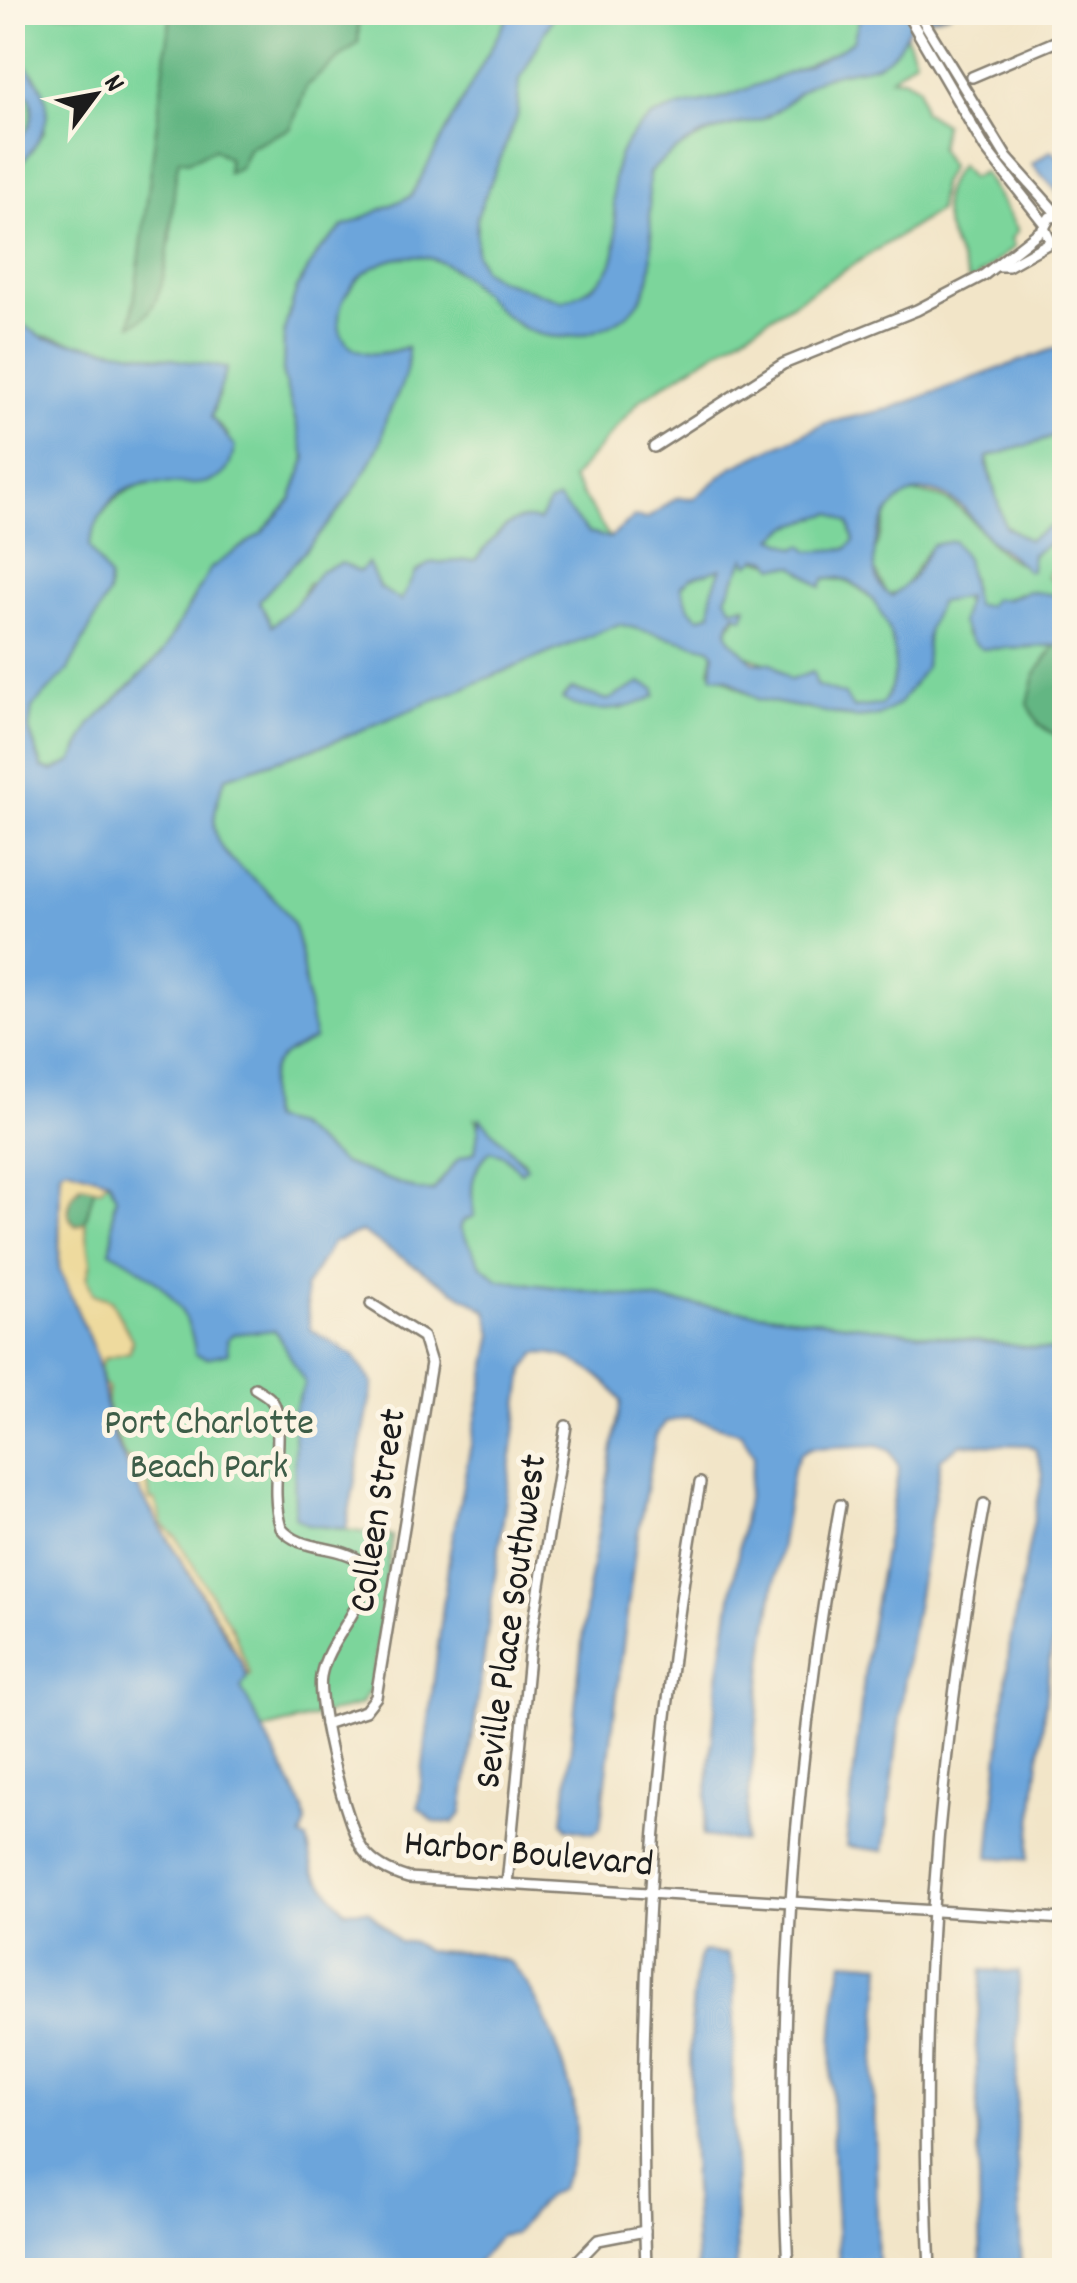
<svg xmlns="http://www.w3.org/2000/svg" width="1077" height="2283" font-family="Dekko,sans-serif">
<rect width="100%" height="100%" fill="#fcf5e5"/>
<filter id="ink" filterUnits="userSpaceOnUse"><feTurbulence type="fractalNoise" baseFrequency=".01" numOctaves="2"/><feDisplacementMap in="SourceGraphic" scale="20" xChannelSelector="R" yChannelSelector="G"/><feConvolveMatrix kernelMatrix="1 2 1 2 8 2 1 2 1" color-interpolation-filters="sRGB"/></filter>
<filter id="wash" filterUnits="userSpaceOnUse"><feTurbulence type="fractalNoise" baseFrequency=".0048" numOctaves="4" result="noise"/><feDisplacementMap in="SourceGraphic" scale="40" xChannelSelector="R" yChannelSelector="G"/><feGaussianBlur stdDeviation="2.25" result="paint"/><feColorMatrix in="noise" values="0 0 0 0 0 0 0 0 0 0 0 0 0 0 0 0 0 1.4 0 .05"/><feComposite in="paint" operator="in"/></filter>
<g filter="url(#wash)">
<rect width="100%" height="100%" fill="#f2e5c8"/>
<g fill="#7bd59b" stroke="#4c785c" stroke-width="2.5" fill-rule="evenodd">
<path d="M12 13H171L132 325 171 240 173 183 179 158 188 161 214 149 228 158V172L240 167 249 147 290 128 306 85 358 43 359 13H510L411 197 343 227 319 251 297 288 284 331 283 375 306 459 291 500 262 533 234 552 198 589 161 655 91 724 72 762 53 771 43 768 29 730 32 708 68 670 108 594 109 578 89 546C106 480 151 480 208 482L228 435 211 417 220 392 67 341 34 334 13 318V174L44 132 34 75 13 52Z"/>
<path d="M555 13H861L853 41C817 65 774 78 734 94 694 109 654 100 625 145 588 205 659 267 563 301L498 279 482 269 476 253 477 216 517 117 520 79Z"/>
<path d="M906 35 915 59 891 78H903L919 87 923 111 944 124 939 148 950 166 941 184 938 211 640 400 572 479 610 538 588 533 558 500 539 521C507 511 495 540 475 560L430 563 415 573 401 602 379 587 367 564 359 572 349 569 308 583 297 603 272 626 259 601C337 516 383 463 406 347 317 379 320 281 391 260 482 234 487 364 592 332 677 305 645 241 649 173 673 149 696 136 728 127 740 124 754 123 765 118 787 107 797 87 821 78 868 60 866 81 906 35Z"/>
<path d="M12 85 30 97C35 116 31 133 13 141Z"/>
<path d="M960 165 971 178 983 172 1018 230 1011 239 1014 247 970 283C953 239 925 205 960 165Z"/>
<polygon points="1064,427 1064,519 1028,540 1002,523 987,457 1048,439"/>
<path d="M905 494C978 487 976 556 1031 567L1033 554 1064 535V565L1054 568 1047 576 1053 581 1064 577V596L1019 593 988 606 975 605 971 599V578L928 550 902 591 887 595 871 562 891 504Z"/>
<path d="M832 512 849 523 854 542C835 562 793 551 773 538L790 526Z"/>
<path d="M745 558 795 566 815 582C876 562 918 660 881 705L853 708 845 696 817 686 811 673 805 679 790 680C785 677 782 673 778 669 764 655 736 664 727 630L744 606 731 608 726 597Z"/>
<polygon points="721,568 711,613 699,618 689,608 681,586 691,578"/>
<path d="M964 595 965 634 982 649 1055 646 1035 674 1039 725 1064 740V1352L499 1280 481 1265 460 1228 462 1221 474 1216C470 1189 470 1171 490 1151L504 1155 521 1172 525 1162 476 1119 480 1133 475 1152 458 1159 433 1191H420L342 1163 295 1127 270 1120C267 1072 265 1059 314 1039L313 1030C305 1003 303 942 292 923 258 861 186 866 226 777L330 743 619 624 710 648 714 653 710 670 757 699 856 718 908 692 925 668C922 647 928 621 939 602ZM635 686 655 696 620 709 565 695 572 689 608 700Z"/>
<path d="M66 1167 109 1179 116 1197C109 1216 116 1233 110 1251 148 1270 184 1298 194 1341L228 1353 227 1339 233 1334 276 1329 307 1385 308 1525 392 1536 372 1687 360 1705 263 1730 250 1709 174 1549 110 1429Z"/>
</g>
<g fill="#64b683" stroke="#406950" stroke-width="2.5">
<path d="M171 13H359L358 43 307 85 291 128 249 147 240 167 228 173V158L214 149 188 161 179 159C168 199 177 311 131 325Z"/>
<polygon points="1064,645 1064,740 1039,725 1028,704 1035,674 1055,646"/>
<polygon points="84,1183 94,1189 85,1222 76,1226 68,1215 71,1196"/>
</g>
<path fill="#eeda9e" stroke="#857b5d" stroke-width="2.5" d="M66 1167 109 1179 100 1189 80 1185C70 1197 62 1215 76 1226L85 1222 91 1263 87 1278 93 1294 111 1300 132 1340 130 1352 104 1358 100 1367 102 1384 108 1388C102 1415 118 1434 124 1458L131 1459 134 1479 147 1478 150 1500H155L163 1525 176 1537 234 1632 250 1675 247 1677 231 1641 138 1489 110 1429 97 1357 59 1268 60 1170Z"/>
<g fill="#6ca5db" stroke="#44607c" stroke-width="2.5" fill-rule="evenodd">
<path d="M510 13H555L520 79 517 117 477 216 476 253 482 269 498 279 563 301C659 267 588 205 625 145 654 99 694 109 734 94 774 78 817 65 853 41L861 13H951L911 23C887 81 862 61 819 79 797 89 785 109 764 118 755 123 744 123 734 125 700 133 674 148 649 173 645 241 677 305 592 332 487 364 482 233 391 260 320 281 318 379 407 347 412 370 396 398 386 419 383 426 384 434 381 441 355 502 302 554 259 601L272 626 297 603 321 570 342 563 359 572 368 563 379 587 401 601 415 573 430 563 475 560C495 540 507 511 539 521L549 503 558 499 588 533 610 538 634 517 647 519 676 498H695L732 467 826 423 889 409 1064 345V427L1048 439 987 457V466L1005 526 1028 540 1064 519V535L1032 554 1031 571H1027C1016 556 998 549 986 535 977 526 970 513 960 505 886 449 850 578 892 596L913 578 932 545 954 541 966 558 975 605 987 606 993 599H1008L1027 591 1064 596V645L982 649 971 641 961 623 966 597 939 602 928 629 925 668 899 704 878 716 856 718 757 699 727 678 712 676 714 653 710 648 619 624 330 743 226 777C186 867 259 860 292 923 303 944 305 1002 313 1030L314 1039C266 1059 266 1072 270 1120L295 1126 342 1163 420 1191H433L458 1159 475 1152 480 1118 527 1167 521 1172 504 1155 490 1151C470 1171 470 1189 474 1216L463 1221 460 1228 481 1265 499 1280 1064 1352V1580L1050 1659 1028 1860 989 1857 1010 1642 1043 1474 1036 1450 1029 1445 961 1444 941 1459 907 1660 884 1851 846 1846 868 1641 899 1468 890 1450 878 1445 810 1448 800 1454 793 1469 766 1638 744 1842 703 1836 718 1678 754 1455 741 1433 688 1417 666 1422 656 1435 635 1550 600 1829 593 1833 567 1828 563 1822 587 1595 621 1401C606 1376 565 1349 536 1354L524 1370 462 1813 453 1823 434 1822 418 1807 450 1550 493 1334 487 1311 361 1232 333 1242 305 1287 310 1329 353 1355 373 1384 346 1529 308 1525 295 1517 294 1410 305 1383 275 1330 233 1334 227 1339 228 1353 207 1358 195 1354C191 1303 152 1273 110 1251 116 1233 109 1216 116 1197L109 1180 66 1167 60 1171 59 1268 97 1357 110 1429 138 1489 240 1660 247 1677 241 1688 304 1809 306 1823 301 1837 307 1840 314 1872 345 1911 368 1910 399 1942H413L425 1951 477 1953 510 1962C542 1995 578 2089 576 2136 575 2153 568 2173 560 2189L546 2196 514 2234 500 2236 471 2270H13L12 318 44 338 227 368 211 417 235 447C232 457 230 469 222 475 187 504 115 445 89 546L109 578 108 594 68 670 32 708 29 730 42 768 53 771 72 762 91 724 161 655 211 568 262 533 291 500 306 459 283 375 284 331 297 288 319 251 343 227 411 196ZM832 513 849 523 854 541 846 549 810 551 803 545 796 548 774 538 790 526ZM745 558 749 565 758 558 770 560 775 567 795 566 821 587 825 579C871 566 919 658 881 705L853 708 845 695 817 686 813 672 790 680 772 663 753 662 730 639 727 630 735 613 743 618 747 607 732 608 726 597ZM721 568 712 591 711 613 699 618 689 608 681 586 691 578Z"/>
<path d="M13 52C62 99 55 125 13 174V141C31 133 36 116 30 97L13 85Z"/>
<polygon points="1052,150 1064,163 1064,193 1059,194 1032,164"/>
<path d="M641 683 655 689V696C629 711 590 716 562 699L572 689 608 700Z"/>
<path d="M702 1952 727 1954 735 1978 732 2096 737 2270H697C694 2212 681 1995 702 1952Z"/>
<path d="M844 1961 882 1964 874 2073 878 2270H839C836 2185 821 2040 844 1961Z"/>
<polygon points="982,1970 1019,1972 1016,2140 1022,2270 981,2270 976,2046"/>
</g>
</g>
<g filter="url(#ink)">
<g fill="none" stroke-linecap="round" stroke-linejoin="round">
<g stroke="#878072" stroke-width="14">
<g id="minor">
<polyline points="906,12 985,148 1044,223"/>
<polyline points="918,12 1007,158 1057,214"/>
<polyline points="972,77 1064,38"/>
<polyline points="1064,216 1050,217 1044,228 1051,242 1064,242"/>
<polyline points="1057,243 1064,261"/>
<polyline points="999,266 1008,266 1051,242"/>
<polyline points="654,447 783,364 917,310 984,275 1044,228"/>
<path d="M255 1388C264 1394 274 1398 276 1410 283 1449 269 1489 281 1528 301 1553 339 1543 363 1563 370 1612 329 1633 321 1676 316 1705 346 1825 363 1850 374 1865 390 1873 408 1878L1064 1919"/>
<polyline points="325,1724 365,1711 376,1697 431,1363 423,1337 371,1304"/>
<polyline points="507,1884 530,1646 566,1426"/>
<polyline points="569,2270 598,2240 645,2231"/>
<path d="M646 2270C636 2005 653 1744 700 1483"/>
<path d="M788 2270C775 2013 794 1759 840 1505"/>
<path d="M930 2270C917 2012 937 1758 984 1504"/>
</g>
</g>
<use href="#minor" stroke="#fff" stroke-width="9"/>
</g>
</g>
<g text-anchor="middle" stroke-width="10" stroke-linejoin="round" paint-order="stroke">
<g font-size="38" fill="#3d5d48" stroke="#fcf5e5">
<text x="209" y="1433">Port Charlotte<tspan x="209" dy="44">Beach Park</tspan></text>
</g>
<g font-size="38" fill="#1c1c1c" stroke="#fcf5e5">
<text transform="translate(375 1510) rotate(-81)" y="13">Colleen Street</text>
<text transform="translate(508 1621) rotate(-82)" y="13">Seville Place Southwest</text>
<text transform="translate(529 1851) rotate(5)" y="13">Harbor Boulevard</text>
</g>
</g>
<rect width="1077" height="2283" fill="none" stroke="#fcf5e5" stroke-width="50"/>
<g transform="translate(95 95) rotate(58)" stroke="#fcf5e5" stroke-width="8" paint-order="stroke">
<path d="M0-8L18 38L0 25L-18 38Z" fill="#1c1c1c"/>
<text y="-15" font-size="28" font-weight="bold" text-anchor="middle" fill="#1c1c1c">N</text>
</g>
</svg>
